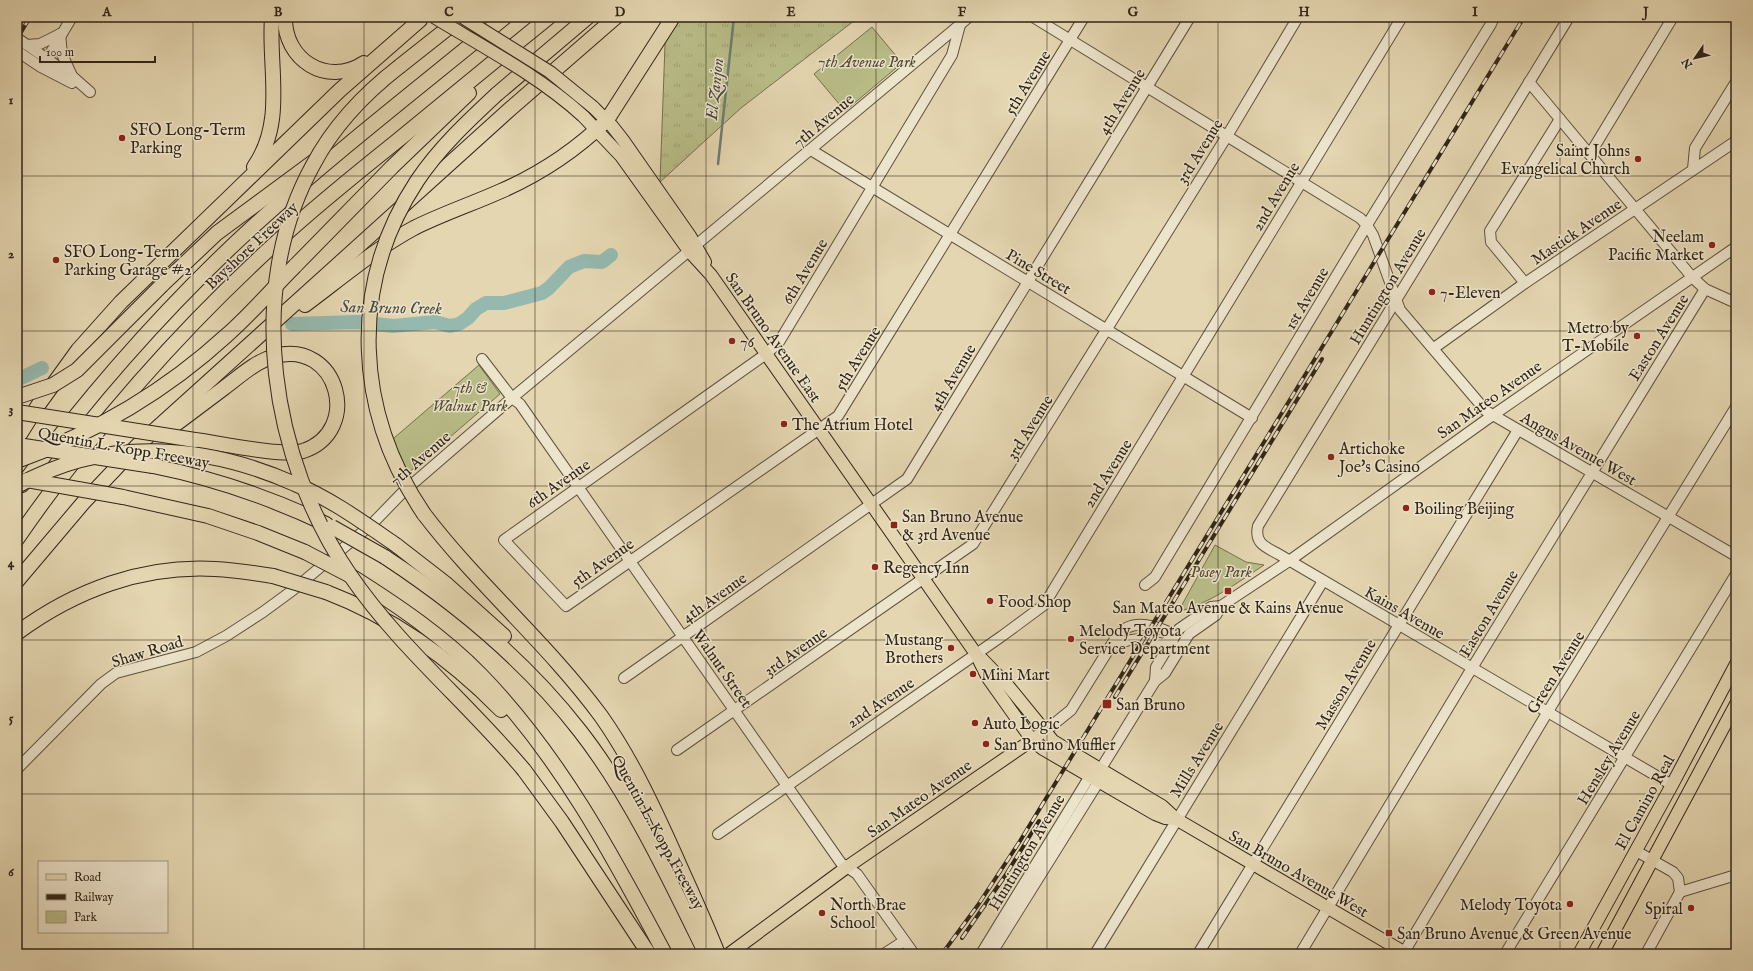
<svg xmlns="http://www.w3.org/2000/svg" width="1753" height="971" font-family="'IM FELL English',serif">
<defs>
<pattern id="grass-tufts" width="24" height="20" patternUnits="userSpaceOnUse"><rect width="24" height="20" fill="#b9bd88"/><path d="M3 7l-1-3M5 7V3M7 7l1-3M15 17l-1-3M17 17v-4M19 17l1-3" fill="none" stroke="#a0a275"/></pattern>
</defs>
<rect width="100%" height="100%" fill="#e4d6b1"/>
<filter id="stains"><feTurbulence type="fractalNoise" baseFrequency=".005" numOctaves="4"/><feColorMatrix values="0 0 0 0 .2 0 0 0 0 .09 0 0 0 0 .02 0 0 0 .5 -.17"/></filter>
<radialGradient id="worn" r=".72"><stop offset=".6" stop-color="#630" stop-opacity="0"/><stop offset="1" stop-color="#630" stop-opacity=".3"/></radialGradient>
<polygon fill="url(#grass-tufts)" stroke="#757150" points="666,17 859,17 741,108 660,182"/>
<g fill="#b9bd88" stroke="#757150">
<polygon points="872,27 902,63 845,111 814,74"/>
<polygon points="479,365 500,394 399,481 387,444"/>
<path d="M1215 545 1246 562 1264 565C1234 585 1212 602 1178 612Z"/>
</g>
<g fill="none" stroke-linecap="round" stroke-linejoin="round">
<polyline stroke="#6d7e73" stroke-width="2.5" points="718,164 734,17"/>
<g stroke="#95b9af" stroke-width="14">
<polyline points="292,324 357,322 393,326 435,322 450,326 459,324 468,318 476,309 486,303 504,303 542,293 549,288 569,267 584,261 602,262 611,255"/>
<polyline points="17,380 42,368"/>
</g>
<g stroke="#5e513e" stroke-width="12">
<g id="minor">
<polyline points="1033,17 1360,218 1367,225 1373,235 1400,310 1486,411 1736,556"/>
<path d="M1569 17 1258 526C1254 544 1266 547 1280 555L1672 785"/>
<polyline points="960,25 952,55 779,342 766,354 504,540 566,606 838,416 1084,17"/>
<polyline points="60,34 62,54 72,76"/>
<polyline points="17,38 73,77 90,92"/>
<polyline points="27,45 40,44 60,34"/>
<polyline points="17,51 41,67 72,83"/>
<polyline points="44,64 72,17"/>
<polyline points="1529,82 1692,277 1705,289 1736,303"/>
<polyline points="811,150 1252,418"/>
<polyline points="1590,154 1673,17"/>
<polyline points="1693,169 1695,148 1736,82"/>
<polyline points="696,245 969,17"/>
<polyline points="1525,283 1491,242 1490,231 1560,119"/>
<polyline points="1434,348 1525,283 1736,141"/>
<polyline points="482,359 512,398 520,404 841,863 857,874 914,954"/>
<polyline points="1145,585 1155,577 1161,567 1367,225 1491,24 1494,17"/>
<path d="M1110 649C1127 637 1143 637 1162 644L1169 641 1173 643"/>
<polyline points="624,678 907,479 1190,17"/>
<polyline points="1155,681 1156,667 1179,629 1211,607 1221,606"/>
<path d="M1044 732 1071 710 1117 636C1130 619 1151 624 1169 632V641"/>
<polyline points="677,750 973,544 1227,136 1298,17"/>
<polyline points="17,769 101,684 116,673 196,652 226,636 263,612 293,590 372,524 402,493 512,398 689,251"/>
<polyline points="718,834 1002,636 1044,605 1402,17"/>
<polyline points="1636,851 1673,872 1678,878 1680,892 1736,875"/>
<polyline points="884,954 904,941"/>
<polyline points="981,954 1090,776 1100,770 1155,681 1165,673 1189,634 1216,615 1221,606 1289,561 1486,420 1736,247"/>
<polyline points="991,954 1099,781 1099,774"/>
<polyline points="1095,954 1323,581"/>
<polyline points="1198,954 1518,430"/>
<polyline points="1300,954 1472,668 1705,289"/>
<polyline points="1403,954 1547,713 1736,407"/>
<polyline points="1505,954 1736,574"/>
<polyline points="1646,954 1680,892"/>
</g>
</g>
<g stroke="#312518" stroke-width="14">
<g id="major">
<polyline points="593,107 612,126 623,140 690,236 705,262"/>
<polyline points="583,116 621,156 689,251 711,275 976,654 988,678 1032,740 1043,749 1155,814 1165,818 1176,819"/>
<polyline points="982,659 1009,687 1053,741 1162,806 1176,819 1407,954"/>
<polyline points="729,954 847,867 1038,736"/>
<polyline points="1579,954 1672,785 1736,664"/>
<polyline points="1602,954 1736,704"/>
</g>
</g>
<g stroke="#312518" stroke-width="16">
<g id="highway">
<path d="M285 17C284 60 327 87 364 63"/>
<polyline points="400,66 462,17"/>
<polyline points="497,94 588,17"/>
<path d="M254 167C286 121 268 68 272 17"/>
<polyline points="295,266 392,167 469,93"/>
<polyline points="162,285 217,233 320,157"/>
<path d="M305 305C340 279 375 249 414 228 442 214 472 204 501 191 540 174 576 150 607 120L673 17"/>
<path d="M164 433C184 418 204 403 224 388 240 376 256 361 275 356 338 339 363 431 303 451 283 457 219 443 195 440"/>
<polyline points="17,439 39,404 78,350 121,302 340,90 420,20"/>
<path d="M153 466C213 478 271 498 326 524"/>
<path d="M22 485C92 391 170 302 257 223 337 151 422 85 505 17"/>
<polyline points="123,497 208,516 258,533 305,552"/>
<path d="M424 514C478 585 548 644 601 716 632 760 654 808 676 857 690 889 705 921 718 954"/>
<path d="M17 539C92 430 181 329 279 240 317 205 357 173 397 141 448 99 498 58 549 17"/>
<polyline points="396,545 445,583 504,636"/>
<path d="M385 557C458 605 526 661 580 731 630 795 670 880 706 954"/>
<path d="M351 576C397 605 443 636 481 675 559 755 613 856 665 954"/>
<polyline points="17,581 83,503 136,447 509,110 616,17"/>
<path d="M326 592C394 618 450 658 501 710"/>
<path d="M17 633C75 590 143 565 215 569 235 570 254 573 273 576"/>
<polyline points="524,770 562,822 649,954"/>
</g>
</g>
<use href="#minor" stroke="#ede4cc" stroke-width="10"/>
<use href="#major" stroke="#e4d6b1" stroke-width="12"/>
<use href="#highway" stroke="#e4d6b1" stroke-width="14"/>
<g stroke="#312518" stroke-width="4">
<g id="rail">
<polyline points="17,39 30,17"/>
<polyline points="1115,697 1322,359"/>
<polyline points="962,938 1005,876 1039,821"/>
<polyline points="942,954 978,905 1020,841 1524,17"/>
</g>
</g>
<use href="#rail" stroke="#ede4cc" stroke-width="2.5" stroke-dasharray="8" stroke-linecap="butt"/>
<g stroke="#312518" stroke-width="14" stroke-linecap="butt">
<g id="major-bridge">
<path d="M434 17C485 48 539 76 583 116"/>
<polyline points="462,17 550,72 593,107"/>
</g>
</g>
<g stroke="#312518" stroke-width="16" stroke-linecap="butt">
<g id="highway-bridge">
<path d="M400 66C365 93 334 125 313 165 244 290 271 460 350 575 399 647 468 703 524 770"/>
<polyline points="17,397 53,385 77,370 162,285"/>
<polyline points="17,412 195,440"/>
<polyline points="24,446 153,466"/>
<path d="M17 461C94 433 166 391 227 335 251 314 272 289 295 266"/>
<polyline points="27,480 123,497"/>
<path d="M17 486C105 436 205 444 295 484 331 499 364 523 396 545"/>
<path d="M424 514C355 412 348 286 417 181 439 148 468 121 497 94"/>
<polyline points="332,527 385,557"/>
<polyline points="305,552 349,575"/>
<polyline points="273,576 326,592"/>
</g>
</g>
<use href="#major-bridge" stroke="#e4d6b1" stroke-width="12"/>
<use href="#highway-bridge" stroke="#e4d6b1" stroke-width="14"/>
</g>
<path fill="none" stroke="#312518" stroke-width="1" stroke-opacity="0.55" d="M193 17V954M364 17V954M535 17V954M706 17V954M876 17V954M1047 17V954M1218 17V954M1389 17V954M1560 17V954M17 176H1736M17 331H1736M17 486H1736M17 640H1736M17 794H1736"/>
<g fill="#8f2418" stroke="#ede4cc" stroke-width="1.5">
<circle cx="122" cy="138" r="4"/>
<circle cx="1638" cy="159" r="4"/>
<circle cx="1712" cy="245" r="4"/>
<circle cx="56" cy="260" r="4"/>
<circle cx="1432" cy="292" r="4"/>
<circle cx="1637" cy="336" r="4"/>
<circle cx="732" cy="341" r="4"/>
<circle cx="784" cy="424" r="4"/>
<circle cx="1331" cy="457" r="4"/>
<circle cx="1406" cy="508" r="4"/>
<rect x="890" y="521" width="8" height="8" rx="2"/>
<circle cx="875" cy="567" r="4"/>
<rect x="1224" y="587" width="8" height="8" rx="2"/>
<circle cx="990" cy="601" r="4"/>
<circle cx="1071" cy="639" r="4"/>
<circle cx="951" cy="648" r="4"/>
<circle cx="973" cy="674" r="4"/>
<rect x="1102" y="699" width="10" height="10" rx="2"/>
<circle cx="975" cy="723" r="4"/>
<circle cx="986" cy="744" r="4"/>
<circle cx="1570" cy="904" r="4"/>
<circle cx="1691" cy="908" r="4"/>
<circle cx="822" cy="913" r="4"/>
<rect x="1385" y="929" width="8" height="8" rx="2"/>
</g>
<g text-anchor="middle" stroke-width="3" stroke-linejoin="round" paint-order="stroke">
<g font-size="16" font-style="italic" fill="#534b34" stroke="#ede4cc">
<text x="867" y="67">7th Avenue Park</text>
<text x="470" y="393">7th &amp;<tspan x="470" dy="18">Walnut Park</tspan></text>
<text x="1221" y="577">Posey Park</text>
</g>
<g font-size="16" fill="#312518" stroke="#ede4cc">
<text transform="translate(1027 82) rotate(-58)" y="6">5th Avenue</text>
<text transform="translate(1121 101) rotate(-58)" y="6">4th Avenue</text>
<text transform="translate(823 120) rotate(-40)" y="6">7th Avenue</text>
<text transform="translate(1199 151) rotate(-58)" y="6">3rd Avenue</text>
<text transform="translate(1275 196) rotate(-59)" y="6">2nd Avenue</text>
<text transform="translate(1576 231) rotate(-34)" y="6">Mastick Avenue</text>
<text transform="translate(251 245) rotate(-43)" y="6">Bayshore Freeway</text>
<text transform="translate(804 271) rotate(-59)" y="6">6th Avenue</text>
<text transform="translate(1039 271) rotate(31)" y="6">Pine Street</text>
<text transform="translate(1387 286) rotate(-59)" y="6">Huntington Avenue</text>
<text transform="translate(1306 298) rotate(-59)" y="6">1st Avenue</text>
<text transform="translate(774 337) rotate(55)" y="6">San Bruno Avenue East</text>
<text transform="translate(1658 337) rotate(-58)" y="6">Easton Avenue</text>
<text transform="translate(857 358) rotate(-58)" y="6">5th Avenue</text>
<text transform="translate(952 377) rotate(-59)" y="6">4th Avenue</text>
<text transform="translate(1489 399) rotate(-35)" y="6">San Mateo Avenue</text>
<text transform="translate(1029 427) rotate(-58)" y="6">3rd Avenue</text>
<text transform="translate(124 447) rotate(10)" y="6">Quentin L. Kopp Freeway</text>
<text transform="translate(1579 448) rotate(30)" y="6">Angus Avenue West</text>
<text transform="translate(420 458) rotate(-41)" y="6">7th Avenue</text>
<text transform="translate(1107 473) rotate(-58)" y="6">2nd Avenue</text>
<text transform="translate(558 483) rotate(-35)" y="6">6th Avenue</text>
<text transform="translate(602 562) rotate(-35)" y="6">5th Avenue</text>
<text transform="translate(714 597) rotate(-35)" y="6">4th Avenue</text>
<text transform="translate(1405 612) rotate(30)" y="6">Kains Avenue</text>
<text transform="translate(1488 613) rotate(-59)" y="6">Easton Avenue</text>
<text transform="translate(147 651) rotate(-17)" y="6">Shaw Road</text>
<text transform="translate(795 651) rotate(-35)" y="6">3rd Avenue</text>
<text transform="translate(723 668) rotate(55)" y="6">Walnut Street</text>
<text transform="translate(1555 672) rotate(-58)" y="6">Green Avenue</text>
<text transform="translate(1345 684) rotate(-59)" y="6">Masson Avenue</text>
<text transform="translate(880 702) rotate(-34)" y="6">2nd Avenue</text>
<text transform="translate(1608 757) rotate(-59)" y="6">Hensley Avenue</text>
<text transform="translate(1196 759) rotate(-58)" y="6">Mills Avenue</text>
<text transform="translate(919 798) rotate(-35)" y="6">San Mateo Avenue</text>
<text transform="translate(1644 802) rotate(-61)" y="6">El Camino Real</text>
<text transform="translate(659 832) rotate(61)" y="6">Quentin L. Kopp Freeway</text>
<text transform="translate(1026 852) rotate(-59)" y="6">Huntington Avenue</text>
<text transform="translate(1299 873) rotate(30)" y="6">San Bruno Avenue West</text>
</g>
<g font-size="16" fill="#312518" stroke="#ede4cc" text-anchor="start">
<text x="130" y="135">SFO Long-Term<tspan x="130" dy="18">Parking</tspan></text>
<text x="1630" y="156" text-anchor="end">Saint Johns<tspan x="1630" dy="18">Evangelical Church</tspan></text>
<text x="1704" y="242" text-anchor="end">Neelam<tspan x="1704" dy="18">Pacific Market</tspan></text>
<text x="64" y="257">SFO Long-Term<tspan x="64" dy="18">Parking Garage #2</tspan></text>
<text x="1440" y="298">7-Eleven</text>
<text x="1629" y="333" text-anchor="end">Metro by<tspan x="1629" dy="18">T-Mobile</tspan></text>
<text x="740" y="347">76</text>
<text x="792" y="430">The Atrium Hotel</text>
<text x="1339" y="454">Artichoke<tspan x="1339" dy="18">Joe's Casino</tspan></text>
<text x="1414" y="514">Boiling Beijing</text>
<text x="902" y="522">San Bruno Avenue<tspan x="902" dy="18">&amp; 3rd Avenue</tspan></text>
<text x="883" y="573">Regency Inn</text>
<text x="998" y="607">Food Shop</text>
<text x="1228" y="613" text-anchor="middle">San Mateo Avenue &amp; Kains Avenue</text>
<text x="1079" y="636">Melody Toyota<tspan x="1079" dy="18">Service Department</tspan></text>
<text x="943" y="645" text-anchor="end">Mustang<tspan x="943" dy="18">Brothers</tspan></text>
<text x="981" y="680">Mini Mart</text>
<text x="1116" y="710">San Bruno</text>
<text x="983" y="729">Auto Logic</text>
<text x="994" y="750">San Bruno Muffler</text>
<text x="830" y="910">North Brae<tspan x="830" dy="18">School</tspan></text>
<text x="1562" y="910" text-anchor="end">Melody Toyota</text>
<text x="1683" y="914" text-anchor="end">Spiral</text>
<text x="1397" y="939">San Bruno Avenue &amp; Green Avenue</text>
</g>
<g font-size="17" font-style="italic" fill="#4a4a3e" stroke="#ede4cc">
<text transform="translate(714 89) rotate(-84)" y="6">El Zanjon</text>
<text transform="translate(391 307) rotate(1)" y="6">San Bruno Creek</text>
</g>
</g>
<rect width="1753" height="971" fill="none" stroke="#e4d6b1" stroke-width="44"/>
<rect x="38" y="861" width="130" height="72" fill="#ede4cc" stroke="#a29884"/>
<rect x="46" y="874" width="20" height="6" fill="#e4d6b1" stroke="#a29884"/>
<text x="74" y="881" font-size="12" fill="#312518">Road</text>
<rect x="46" y="894" width="20" height="6" fill="#312518" stroke="#a29884"/>
<text x="74" y="901" font-size="12" fill="#312518">Railway</text>
<rect x="46" y="911" width="20" height="12" fill="#b9bd88" stroke="#a29884"/>
<text x="74" y="921" font-size="12" fill="#312518">Park</text>
<g transform="translate(1695 58) rotate(236)" stroke="#ede4cc" stroke-width="3" paint-order="stroke">
<path d="M0-3L7 15L0 10L-7 15Z" fill="#312518"/>
<text y="-6" font-size="11" font-weight="bold" text-anchor="middle" fill="#312518">N</text>
</g>
<path d="M40 56v6h115v-6" fill="none" stroke="#312518" stroke-width="2"/>
<text x="46" y="56" font-size="12" fill="#312518" stroke="#ede4cc" stroke-width="3" paint-order="stroke">100 m</text>
<rect x="22" y="22" width="1709" height="927" fill="none" stroke="#312518" stroke-width="1.5"/>
<g font-size="13" text-anchor="middle" font-weight="bold" fill="#312518">
<text x="107" y="16">A</text>
<text x="278" y="16">B</text>
<text x="449" y="16">C</text>
<text x="620" y="16">D</text>
<text x="791" y="16">E</text>
<text x="962" y="16">F</text>
<text x="1133" y="16">G</text>
<text x="1304" y="16">H</text>
<text x="1475" y="16">I</text>
<text x="1646" y="16">J</text>
<text x="11" y="104">1</text>
<text x="11" y="258">2</text>
<text x="11" y="413">3</text>
<text x="11" y="567">4</text>
<text x="11" y="722">5</text>
<text x="11" y="876">6</text>
</g>
<rect width="100%" height="100%" filter="url(#stains)"/>
<rect width="100%" height="100%" fill="url(#worn)"/>
</svg>
